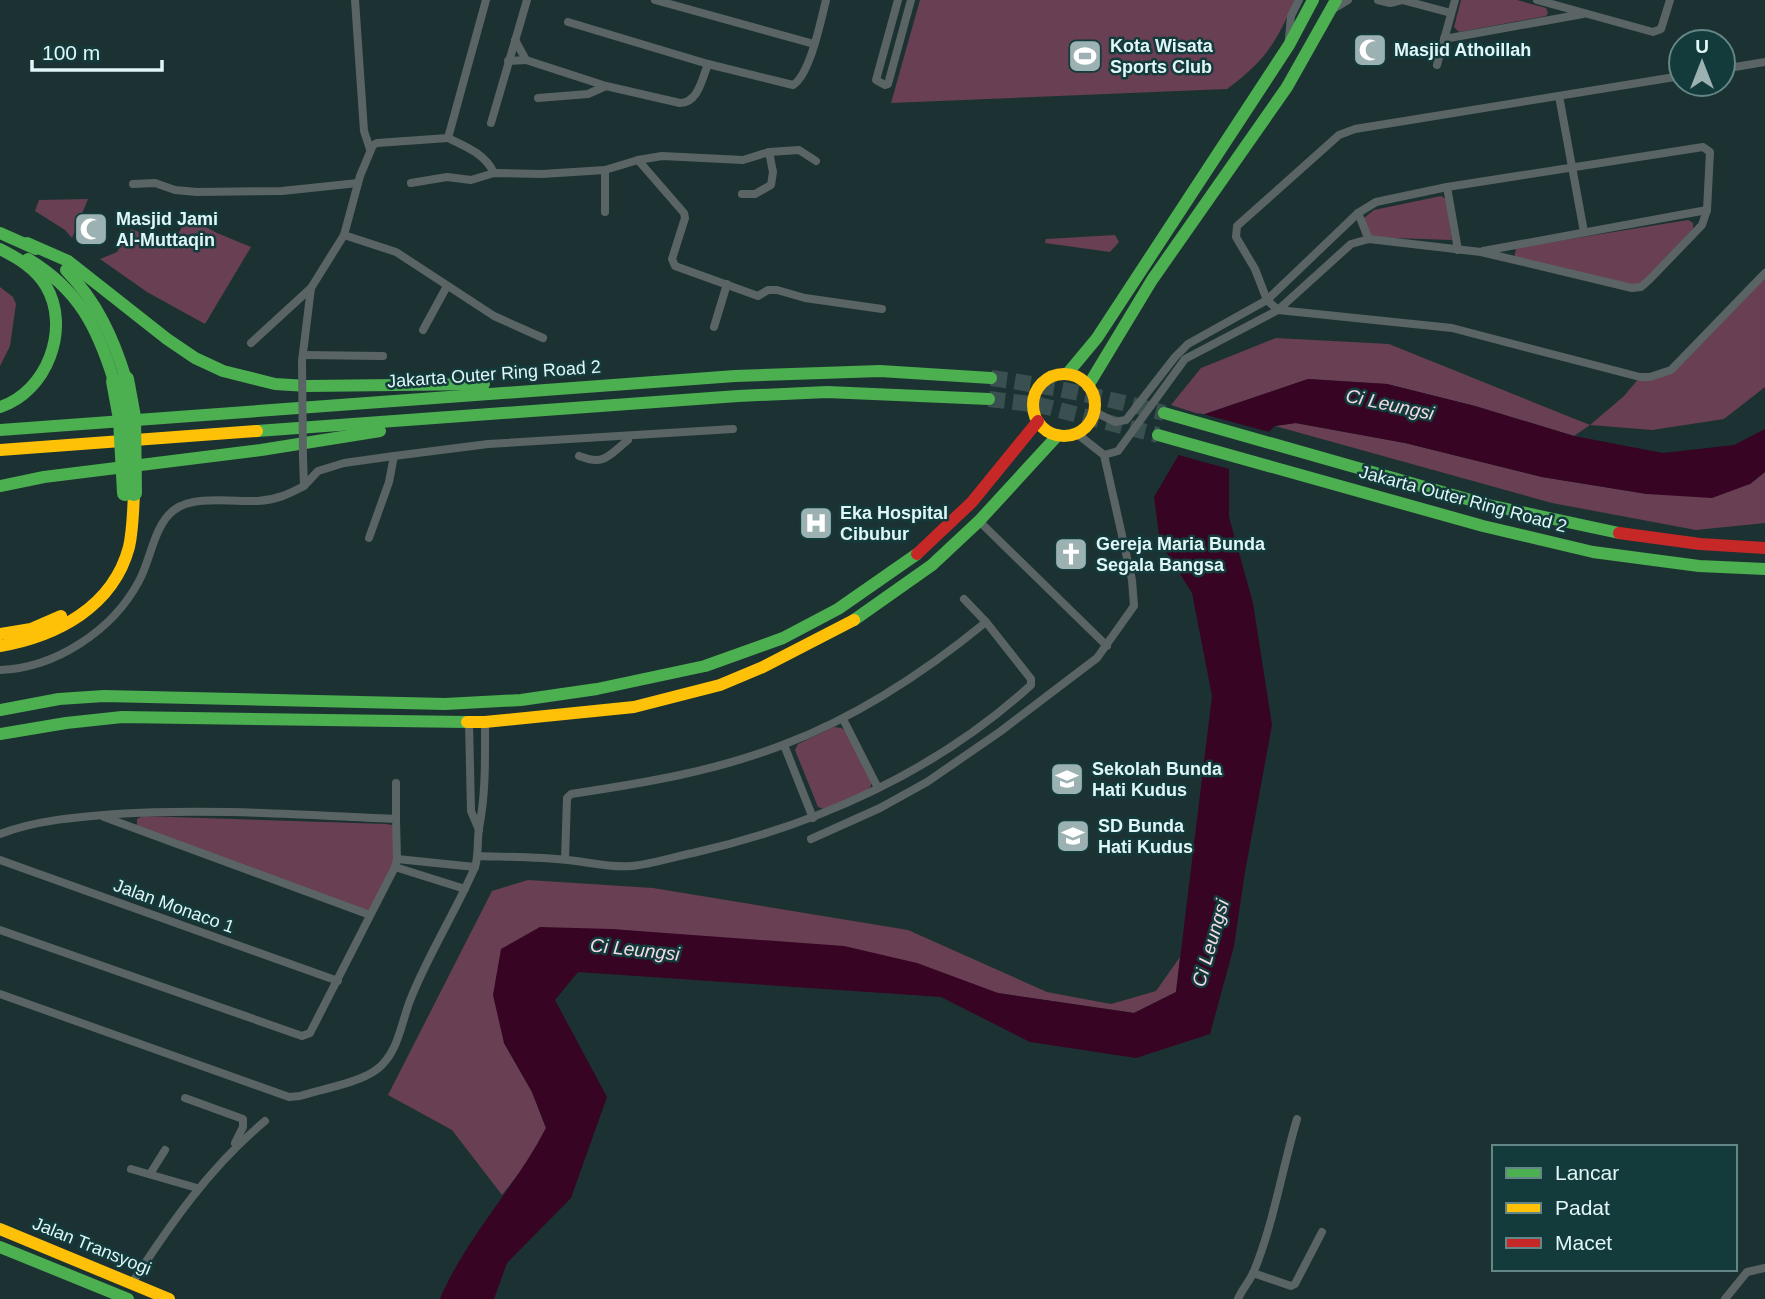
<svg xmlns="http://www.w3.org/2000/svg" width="1765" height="1299" font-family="Arial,sans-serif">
<rect width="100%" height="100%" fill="#1c3232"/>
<g fill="#683f53">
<path d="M920 0H1295C1275 44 1267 59 1227 89L891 103Z"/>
<polygon points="1461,0 1517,0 1546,8 1548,13 1546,16 1459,32 1454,27"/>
<polygon points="1441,196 1446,199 1452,240 1363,237 1358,223 1374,210"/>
<polygon points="88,199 72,238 65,230 35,211 39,200"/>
<polygon points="187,217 217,233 251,247 205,324 147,292 100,259 117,252 131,229 173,244"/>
<polygon points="1688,220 1693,223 1693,229 1641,284 1635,286 1514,258 1516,249 1521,247"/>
<polygon points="1115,235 1119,242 1110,252 1045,243 1046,239"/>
<polygon points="1765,273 1765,387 1724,419 1652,430 1590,425 1574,436 1475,406 1387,384 1308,379 1202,415 1171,405 1201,368 1276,338 1389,344 1590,425 1624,396 1640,377 1671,370"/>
<polygon points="0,287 13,297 16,304 10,346 0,366"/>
<polygon points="1295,423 1405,443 1542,477 1647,494 1750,484 1765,472 1765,523 1696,530 1552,503 1275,426"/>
<polygon points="834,727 841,728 846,731 871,780 871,786 867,791 824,809 818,807 795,750 798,744"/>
<polygon points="143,816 386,824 392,825 395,830 394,868 369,911 137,829 137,819"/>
<polygon points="528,880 653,888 908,930 1047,992 1111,1004 1156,991 1180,957 1176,992 1134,1013 998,993 691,936 611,929 504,1043 532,1092 546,1128 530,1159 502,1195 452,1130 388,1095 492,891"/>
</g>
<path fill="#370423" d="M1308 379 1387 384 1475 406 1574 436 1663 453 1734 445 1765 429V472L1750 484 1712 498 1647 494 1542 477 1405 443 1296 423 1275 426 1229 469V517L1253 603 1272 725 1245 872 1234 946 1210 1034 1136 1058 1030 1042 941 997 578 972 555 1000 607 1097 571 1198 507 1263 494 1299H440C466 1237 515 1188 546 1128L532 1092 504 1043 493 995 501 949 540 927 611 929 844 946 917 963 998 993 1134 1013 1176 992 1212 696 1192 593 1160 542 1154 497 1202 415Z"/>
<polygon fill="#1c3232" points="1199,413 1273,433 1233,470 1175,454"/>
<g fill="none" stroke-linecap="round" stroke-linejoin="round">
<g stroke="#3a4f4f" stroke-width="16" stroke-dasharray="16 8" stroke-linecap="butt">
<path d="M991 378C1050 386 1107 398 1164 413"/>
<polyline points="989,399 1039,405 1158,435"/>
</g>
<g stroke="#5b6464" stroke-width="8">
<polyline points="355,0 364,131 370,149"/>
<polyline points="655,0 814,44"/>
<polyline points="898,0 876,80 885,85 888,84 911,0"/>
<polyline points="1378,0 1390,3 1402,0"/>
<polyline points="1402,0 1451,13"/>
<polyline points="1537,0 1653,32 1661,29 1670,0"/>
<polyline points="1333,9 1348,0"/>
<path d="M568 22 708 64 793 85C810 75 821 20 826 0"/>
<polyline points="1289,38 1291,16 1299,0"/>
<polyline points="1444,39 1583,14"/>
<path d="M526 60 606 86 680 103C698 103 702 79 708 64"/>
<polyline points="508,61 526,60 515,40"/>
<polyline points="1437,65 1455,0"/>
<polyline points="1723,69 1765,62"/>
<polyline points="1681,76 1355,129 1339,135 1237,226 1236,237 1255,269 1267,300 1278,310 1452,328 1640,377 1650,377 1671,370 1765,273"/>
<polyline points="1559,96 1584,232"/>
<polyline points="538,98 588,94 606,86"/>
<polyline points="491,123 527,0"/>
<path d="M448 138C467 147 485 154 494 173"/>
<polyline points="638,160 684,213 685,218 672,259 675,266 758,296 768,290 777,290 805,298 882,309"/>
<polyline points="411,183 447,177 471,180 494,173 542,174 605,170 638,160 662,156 743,160 769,152 799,150 816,161"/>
<polyline points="133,184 155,183 175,190 197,192 282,191 358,183"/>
<polyline points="1447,187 1458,250"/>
<polyline points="742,194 755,194 771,185 773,172 769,152"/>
<polyline points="605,212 605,170"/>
<polyline points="1358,213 1369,239"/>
<polyline points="344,235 396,252 494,316 543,338"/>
<polyline points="1483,251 1707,210"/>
<polyline points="714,327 727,284"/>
<polyline points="423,330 447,286"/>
<polyline points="251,343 311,288 344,235 360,176 373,145 377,143 448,138 486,0"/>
<polyline points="303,355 383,356"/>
<polyline points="302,361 311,288"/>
<polyline points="1095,412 1115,422 1126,420 1175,357 1188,344 1267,300 1358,213 1376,202 1447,187 1703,147 1710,152 1707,210 1702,225 1650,279 1641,287 1632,288 1481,252 1369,239 1351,244 1278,310 1185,359 1118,451 1104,455"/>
<path d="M579 456C605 466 608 456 628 440"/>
<polyline points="304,486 318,471 344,463 394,456 488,444 733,429"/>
<polyline points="979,521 1107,646"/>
<polyline points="369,538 389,482 394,456"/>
<path d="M0 670C56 668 113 630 139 581 151 559 154 525 174 510 193 495 235 502 258 501 276 500 289 494 304 486L303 458"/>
<polyline points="843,719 878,788"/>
<polyline points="469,722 471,811 479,830"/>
<polyline points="784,745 813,818"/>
<polyline points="396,783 396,819"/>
<polyline points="104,817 370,915"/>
<path d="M0 834C36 820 78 817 116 814 210 808 303 815 396 819L397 859 395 867 310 1033 302 1036 0 930"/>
<polyline points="811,839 880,808 927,782 1001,731 1097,658 1134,606 1132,580 1104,455 1076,433"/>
<path d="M478 856C508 857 538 857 568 860 588 862 611 868 631 866 652 864 673 857 693 853 817 825 937 771 1031 685V679L986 622 964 599"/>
<polyline points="397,859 475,867"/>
<path d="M565 859 567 798 571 794C644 783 717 771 785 744 859 716 925 672 986 622"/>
<polyline points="0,860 338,981"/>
<polyline points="395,867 465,889"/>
<path d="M0 994 289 1097 300 1096C322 1089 358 1083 376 1070 399 1053 401 1022 411 998 429 953 456 911 475 867 479 854 477 841 479 828 486 793 485 758 485 722"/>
<polyline points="185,1098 243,1119 243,1127 235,1143"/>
<polyline points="131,1169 197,1188"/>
<polyline points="150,1174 165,1150"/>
<polyline points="1253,1273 1291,1286 1295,1284 1322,1232"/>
<path d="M132 1283C171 1223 210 1167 265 1121"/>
<path d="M1238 1299C1242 1289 1250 1281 1254 1271 1274 1222 1282 1169 1297 1119"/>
<polyline points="1725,1299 1747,1272 1765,1268"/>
</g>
<g stroke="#4caf50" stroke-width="12">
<polyline points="0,233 36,249"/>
<polyline points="27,243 68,261 167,339 195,358 223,371 275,384 307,386 484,384"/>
<path d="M0 249C18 258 35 268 46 286 71 328 47 392 0 407"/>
<path d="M28 259C78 289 97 326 114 381"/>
<path d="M66 270C97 302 113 337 126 379"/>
<polyline points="1067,374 1097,338 1289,45 1313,0"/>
<polyline points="1088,386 1152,280 1287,87 1336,0"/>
<polyline points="1164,413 1488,505 1619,533"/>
<polyline points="0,430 735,376 880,371 991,378"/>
<polyline points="257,431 738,396 827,392 989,399"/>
<polyline points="1158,435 1483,526 1593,552 1699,566 1765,569"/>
<polyline points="0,486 44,477 261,450 380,431"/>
<polyline points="854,620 932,565 979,521 1058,435"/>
<polyline points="0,710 59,699 104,696 445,704 521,700 597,689 705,666 783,638 838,609 917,554"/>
<polyline points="0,734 66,723 122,717 467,722"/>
<polyline points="0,1247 128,1299"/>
</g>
<g stroke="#ffc107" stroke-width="12">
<circle cx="1064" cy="405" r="31"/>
<polyline points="0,450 257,431"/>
<polyline points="0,634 31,629 61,616"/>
<path d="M0 646C57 636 113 607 129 547 133 529 133 511 134 493"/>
<polyline points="467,722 485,722 634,707 720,685 763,667 854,620"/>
<polyline points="0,1229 169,1299"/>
</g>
<g stroke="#c62828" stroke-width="12">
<polyline points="1619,533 1700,544 1765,548"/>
<polyline points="917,554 972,502 1038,421"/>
</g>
<polyline stroke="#5b6464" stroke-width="8" points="302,364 303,458"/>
<g stroke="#4caf50" stroke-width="16">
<polyline points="126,379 133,417 134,493"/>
<polyline points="114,381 121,419 125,493"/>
</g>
</g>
<defs>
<g id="mosque-square" transform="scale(1.75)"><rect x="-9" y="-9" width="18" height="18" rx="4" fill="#9cb1b1" stroke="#133b3b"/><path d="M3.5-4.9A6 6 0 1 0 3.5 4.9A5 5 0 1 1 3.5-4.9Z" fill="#fff"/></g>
<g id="stadium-square" transform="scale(1.75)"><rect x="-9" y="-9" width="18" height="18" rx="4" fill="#9cb1b1" stroke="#133b3b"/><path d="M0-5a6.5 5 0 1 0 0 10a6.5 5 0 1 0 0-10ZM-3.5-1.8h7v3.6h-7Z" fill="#fff"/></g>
<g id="hospital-square" transform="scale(1.75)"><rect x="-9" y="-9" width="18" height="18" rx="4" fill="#9cb1b1" stroke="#133b3b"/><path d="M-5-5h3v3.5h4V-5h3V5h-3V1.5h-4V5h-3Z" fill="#fff"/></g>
<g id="church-square" transform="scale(1.75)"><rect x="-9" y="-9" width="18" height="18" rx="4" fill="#9cb1b1" stroke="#133b3b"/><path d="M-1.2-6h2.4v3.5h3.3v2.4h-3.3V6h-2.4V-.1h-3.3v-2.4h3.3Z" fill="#fff"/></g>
<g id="school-square" transform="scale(1.75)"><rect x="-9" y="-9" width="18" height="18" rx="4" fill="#9cb1b1" stroke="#133b3b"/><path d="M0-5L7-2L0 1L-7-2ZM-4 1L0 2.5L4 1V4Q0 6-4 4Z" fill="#fff"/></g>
</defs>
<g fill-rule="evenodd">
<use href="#mosque-square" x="1370" y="50"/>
<use href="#stadium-square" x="1085" y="56"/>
<use href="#mosque-square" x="91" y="229"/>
<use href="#hospital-square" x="816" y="523"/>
<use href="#church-square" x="1071" y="554"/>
<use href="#school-square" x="1067" y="779"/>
<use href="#school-square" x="1073" y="836"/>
</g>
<g text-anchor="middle" stroke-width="5" stroke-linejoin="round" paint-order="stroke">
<g font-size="18" font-weight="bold" fill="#e1f6f6" stroke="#133b3b" text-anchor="start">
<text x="1110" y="52">Kota Wisata<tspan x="1110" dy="21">Sports Club</tspan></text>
<text x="1394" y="56">Masjid Athoillah</text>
<text x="116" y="225">Masjid Jami<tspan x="116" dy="21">Al-Muttaqin</tspan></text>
<text x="840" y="519">Eka Hospital<tspan x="840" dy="21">Cibubur</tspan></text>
<text x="1096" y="550">Gereja Maria Bunda<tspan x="1096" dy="21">Segala Bangsa</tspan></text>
<text x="1092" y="775">Sekolah Bunda<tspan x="1092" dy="21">Hati Kudus</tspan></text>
<text x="1098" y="832">SD Bunda<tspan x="1098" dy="21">Hati Kudus</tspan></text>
</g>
<g font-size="18" fill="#e1f6f6" stroke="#133b3b">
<text transform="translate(494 374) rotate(-4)" y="6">Jakarta Outer Ring Road 2</text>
<text transform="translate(1463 499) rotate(15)" y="6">Jakarta Outer Ring Road 2</text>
<text transform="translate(174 906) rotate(20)" y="6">Jalan Monaco 1</text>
<text transform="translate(92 1246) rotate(22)" y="6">Jalan Transyogi</text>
</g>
<g font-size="19" font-style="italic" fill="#f3dae4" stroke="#133b3b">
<text transform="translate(1390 404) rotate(12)" y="7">Ci Leungsi</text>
<text transform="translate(1210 943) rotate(-74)" y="7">Ci Leungsi</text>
<text transform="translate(635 949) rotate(6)" y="7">Ci Leungsi</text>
</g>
</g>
<rect x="1492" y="1145" width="245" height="126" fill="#133b3b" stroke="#658686" stroke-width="2"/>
<rect x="1506" y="1168" width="35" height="10" fill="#4caf50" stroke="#658686" stroke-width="2"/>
<text x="1555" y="1180" font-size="21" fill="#e1f6f6">Lancar</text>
<rect x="1506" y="1203" width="35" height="10" fill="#ffc107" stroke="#658686" stroke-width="2"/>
<text x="1555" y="1215" font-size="21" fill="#e1f6f6">Padat</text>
<rect x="1506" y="1238" width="35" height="10" fill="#c62828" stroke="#658686" stroke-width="2"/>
<text x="1555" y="1250" font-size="21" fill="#e1f6f6">Macet</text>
<g transform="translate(1702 63)"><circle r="33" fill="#133b3b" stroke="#658686" stroke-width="2"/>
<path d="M0-5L12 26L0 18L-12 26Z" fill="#9cb1b1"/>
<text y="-10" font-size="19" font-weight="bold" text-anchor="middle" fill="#e1f6f6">U</text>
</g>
<path d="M32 60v10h130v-10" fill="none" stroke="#e1f6f6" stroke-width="3.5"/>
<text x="42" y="60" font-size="21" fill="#e1f6f6" stroke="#133b3b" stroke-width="5" paint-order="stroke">100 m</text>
</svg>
